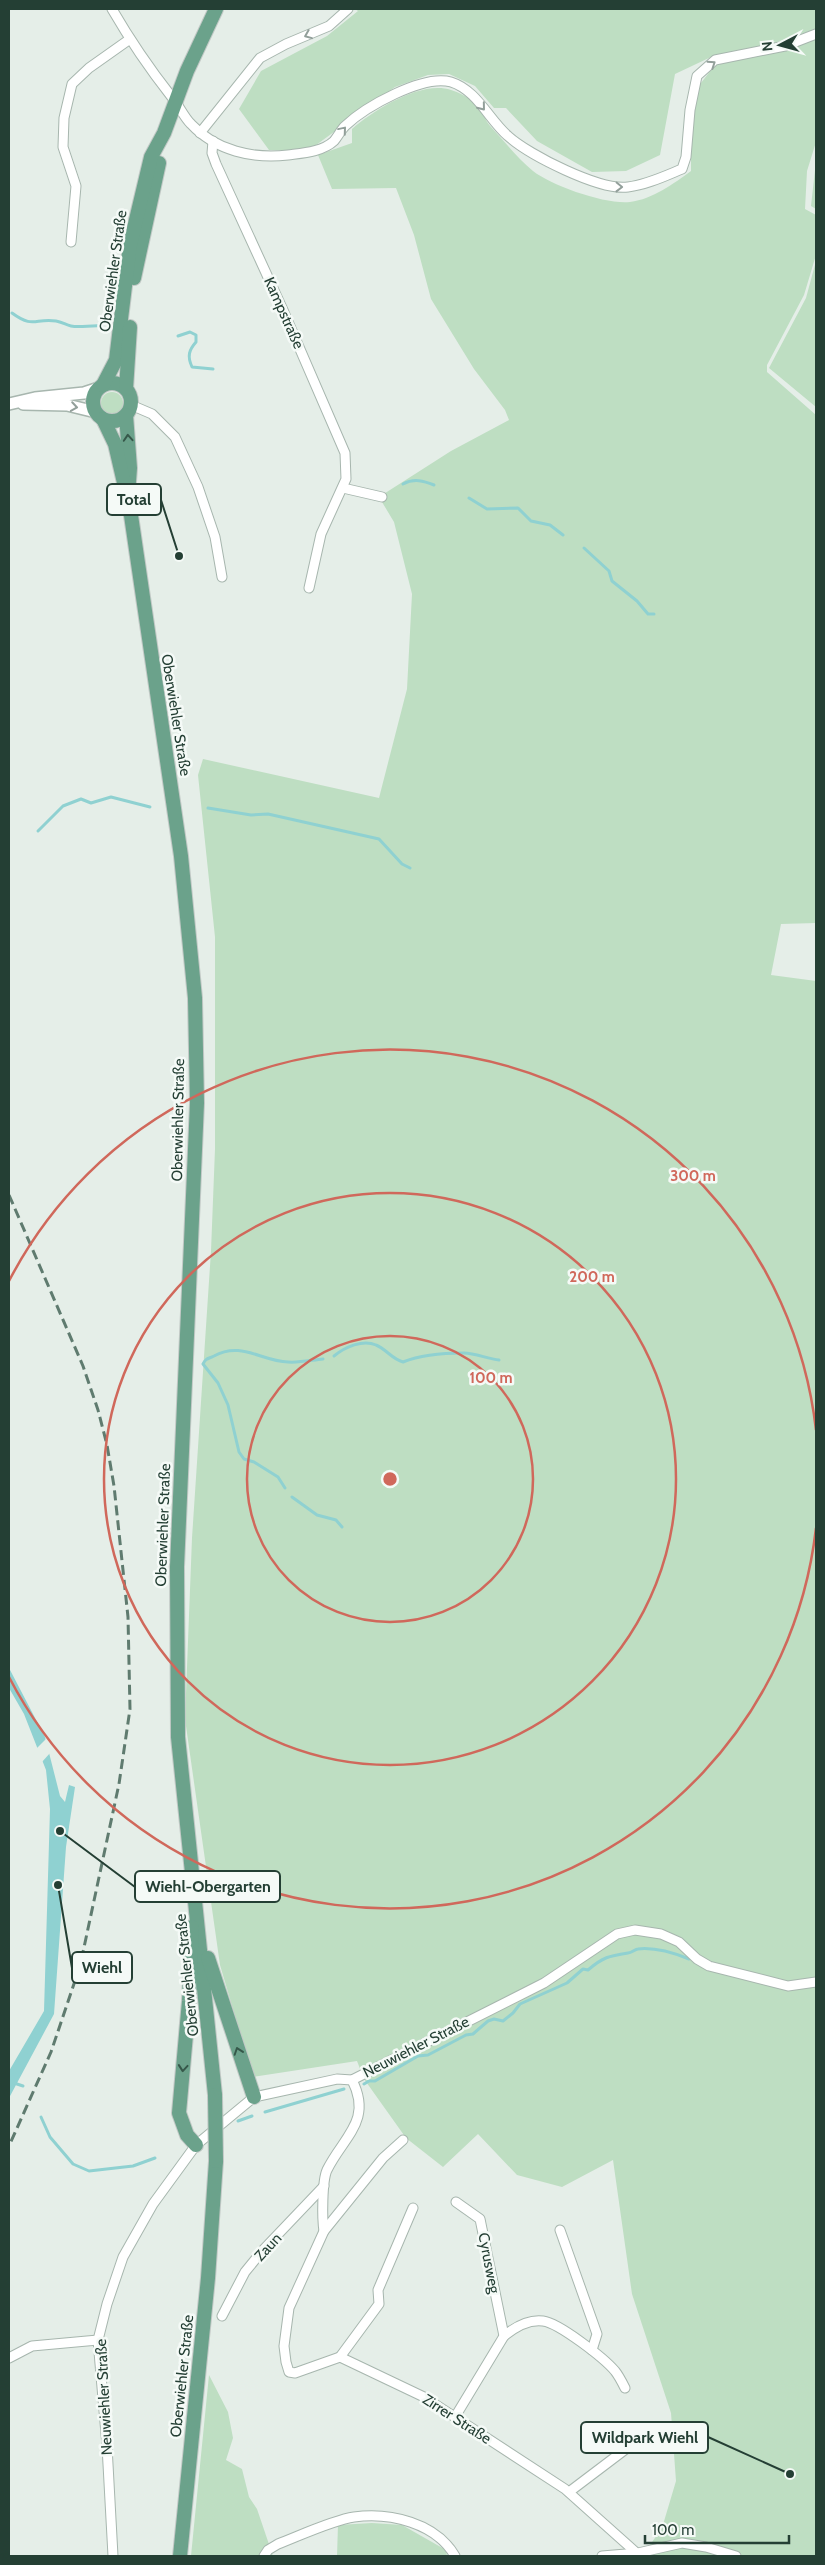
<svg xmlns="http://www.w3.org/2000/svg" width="825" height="2565" font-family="Cabin,sans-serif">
<rect width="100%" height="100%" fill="#e5eee8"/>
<g fill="#bedec2">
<polygon points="355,9 816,9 816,29 762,47 711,57 675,74 660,155 626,171 592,172 537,141 506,108 494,108 475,86 449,74 428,75 395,87 308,151 269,150 239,109 261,71 327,36 358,11"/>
<path d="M816 38V142L807 171 805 209 816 215V255L804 295 767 365V372L816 415V923L781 924 771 975 816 981V2556H647L645 2552 662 2528 676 2481 671 2413 632 2294 613 2160 562 2187 517 2175 478 2134 443 2167 406 2138 364 2079 357 2061 253 2077 220 1965 185 1719 192 1538 211 1251 215 1149V937L198 775 203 759 379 798 407 689 412 594 394 522 379 497 451 451 509 420 505 410 474 369 431 299 414 235 396 188 332 189 318 155 352 143V129C374 110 421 80 451 90 458 92 472 99 477 105 483 111 485 121 491 127 505 142 518 159 533 171 552 186 607 205 630 202 653 199 673 184 691 171V119L697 88 715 65 778 52Z"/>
<polygon points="816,161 816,209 811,206"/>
<polygon points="816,261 816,407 769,368 806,298"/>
<circle cx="112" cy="403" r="11"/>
<polygon points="209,2375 228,2412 233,2438 226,2460 242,2469 249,2497 257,2509 273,2556 191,2556"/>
<polygon points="372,2523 402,2525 446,2550 447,2556 337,2556 338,2525"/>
</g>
<polygon fill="#8fd1d1" points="9,1668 45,1737 60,1796 65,1802 69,1785 75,1787 66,1847 54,2014 9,2098 9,2071 44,2011 50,1809 46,1770 24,1714 9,1688"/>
<polygon fill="#e5eee8" points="47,1738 51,1752 41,1763 35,1750"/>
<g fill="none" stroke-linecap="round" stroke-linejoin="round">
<g stroke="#8fd1d1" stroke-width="3">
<path d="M12 313C34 329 34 318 56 321 62 322 66 325 71 326 80 328 91 325 102 326"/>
<path d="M178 336 190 332 196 335V342C189 350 187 356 192 367L213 369"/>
<path d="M403 484C414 478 424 481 434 485"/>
<polyline points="469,498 487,509 518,508 531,521 550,525 563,535"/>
<polyline points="584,548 609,571 612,581 637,601 648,614 654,614"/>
<polyline points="208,808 251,815 268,814 379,839 402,864 410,868"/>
<polyline points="38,831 63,806 81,799 91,803 111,797 150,807"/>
<path d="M334 1356C345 1347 363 1339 376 1345 386 1349 392 1359 403 1362 423 1354 444 1353 464 1353 475 1353 488 1359 499 1360"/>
<path d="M285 1488 278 1477 254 1462 244 1459 239 1452 228 1405 218 1383 203 1364C206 1358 208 1359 214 1356 241 1341 261 1361 288 1362 299 1363 312 1360 323 1359"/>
<polyline points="292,1497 317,1515 336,1520 342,1527"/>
<polyline points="14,2083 23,2086"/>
<path d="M364 2084 369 2081H375L418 2056 428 2055 466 2035 473 2034 488 2021 494 2019 503 2021 513 2013 520 2004 567 1983 583 1969 588 1970C603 1957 609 1956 628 1953 632 1953 635 1949 638 1949 655 1947 674 1953 689 1959"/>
<polyline points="265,2112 344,2089"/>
<polyline points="41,2117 50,2137 73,2164 89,2171 133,2166 155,2158"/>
<polyline points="238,2121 252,2116"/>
</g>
<g stroke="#a7b6ae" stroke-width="11">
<g id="minor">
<path d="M112 9C130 40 149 68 171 96 179 105 183 116 191 124 216 151 253 159 288 155 303 153 322 152 334 141 338 136 341 130 345 126 365 107 423 74 451 82 477 90 489 120 508 136 529 155 600 191 628 187 646 185 665 176 682 169L686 157 690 110 697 76 715 60 785 46 816 34"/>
<polyline points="200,133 260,58 286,44 329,26 348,9"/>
<polyline points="213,141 212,153 216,164 283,310 345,453 346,479 321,534 309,588"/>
<polyline points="71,242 76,186 63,147 64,118 72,84 89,68 130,39"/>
<polyline points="131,405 152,414 175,437 198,487 215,537 222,577"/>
<polyline points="343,488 382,497"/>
<polyline points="403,2140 383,2158 324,2231 289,2308 284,2346 286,2362 289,2372 295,2373 340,2357 424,2397 565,2489 640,2556"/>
<polyline points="560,2230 597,2334 592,2350"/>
<path d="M324 2231C322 2219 322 2181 327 2170 343 2137 373 2121 352 2080"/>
<polyline points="222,2316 245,2272 263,2250 324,2186"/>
<path d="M504 2336C515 2327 528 2319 543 2321 559 2323 604 2358 615 2371 619 2376 622 2382 625 2388"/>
<polyline points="340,2357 379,2304 378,2290 413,2208"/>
<polyline points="9,2358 32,2346 98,2340"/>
<polyline points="455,2417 504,2336 480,2219 456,2202"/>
<polyline points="569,2492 643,2436"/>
<polyline points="113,2556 107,2446 98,2340 107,2304 123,2257 153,2204 196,2145 254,2097 337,2079 352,2080 544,1983 617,1934 635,1930 661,1934 679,1942 697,1959 709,1966 788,1986 816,1982"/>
<path d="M264 2556 268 2550 278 2544C299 2536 333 2520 354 2517 390 2512 436 2523 455 2556"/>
<polyline points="602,2556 638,2553 682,2543 706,2547 736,2556"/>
</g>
</g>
<g stroke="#a7b6ae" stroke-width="14">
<g id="tertiary">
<polyline points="9,404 35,398 84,393 99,388"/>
<polyline points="23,404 67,405 96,412"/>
</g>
</g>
<g stroke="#c2c9c6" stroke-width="16">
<g id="primary">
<polyline points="134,278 159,163"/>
<circle cx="112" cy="402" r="19"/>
<polyline points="103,385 116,360 130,245 151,157 164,133 187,71 216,9"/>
<polyline points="126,389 130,327"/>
<polyline points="126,415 130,468 128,495 181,856 195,998 197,1103 177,1567 178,1737 215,2095"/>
<polyline points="103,419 115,444 125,487"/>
<polyline points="192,1927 189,2001 179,2113 187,2135 196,2145"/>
<polyline points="208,1958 254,2097"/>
<polyline points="180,2556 208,2278 216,2161"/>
</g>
</g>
<use href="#minor" stroke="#fff" stroke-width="9"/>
<use href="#tertiary" stroke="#fff" stroke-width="11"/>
<use href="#primary" stroke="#6ba28b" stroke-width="14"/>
<polyline stroke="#5f7b6f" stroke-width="3" stroke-dasharray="10 5" stroke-linecap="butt" points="9,1195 83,1366 98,1410 107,1445 114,1486 128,1617 130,1709 119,1784 80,1966 51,2052 9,2146"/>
<g stroke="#c2c9c6" stroke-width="16" stroke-linecap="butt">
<polyline id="primary-bridge" points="215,2095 216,2161"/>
</g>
<use href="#primary-bridge" stroke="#6ba28b" stroke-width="14"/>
</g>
<defs><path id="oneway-chevron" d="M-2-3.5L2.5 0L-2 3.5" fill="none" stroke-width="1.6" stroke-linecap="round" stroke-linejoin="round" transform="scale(1.25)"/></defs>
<g stroke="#929f9a">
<use href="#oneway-chevron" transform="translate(308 35) rotate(158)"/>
<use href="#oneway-chevron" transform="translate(712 64) rotate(-34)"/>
<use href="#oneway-chevron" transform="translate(482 107) rotate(51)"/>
<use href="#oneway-chevron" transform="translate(343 130) rotate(-50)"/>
<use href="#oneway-chevron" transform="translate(619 187) rotate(1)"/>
<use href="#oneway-chevron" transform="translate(74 407) rotate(9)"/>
</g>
<g stroke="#36584a">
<use href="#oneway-chevron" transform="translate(128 438) rotate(-94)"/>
<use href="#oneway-chevron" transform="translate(238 2051) rotate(-109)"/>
<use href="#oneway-chevron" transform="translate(183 2068) rotate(95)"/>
</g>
<g fill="none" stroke="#d0685b" stroke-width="2.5">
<circle cx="390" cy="1479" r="143"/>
<circle cx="390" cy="1479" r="286"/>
<path d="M816 1528A429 429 0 0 1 9 1677M9 1281A429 429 0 0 1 816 1430"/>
</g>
<g text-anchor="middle" stroke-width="5" stroke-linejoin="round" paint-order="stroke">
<g font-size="15" fill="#243f34" stroke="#f5faf7">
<text transform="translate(113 271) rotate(-82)" y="5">Oberwiehler Straße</text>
<text transform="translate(284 313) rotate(66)" y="5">Kampstraße</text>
<text transform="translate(176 715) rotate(81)" y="5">Oberwiehler Straße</text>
<text transform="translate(178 1120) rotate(-89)" y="5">Oberwiehler Straße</text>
<text transform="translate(163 1525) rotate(-88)" y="5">Oberwiehler Straße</text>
<text transform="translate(187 1975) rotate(-96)" y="5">Oberwiehler Straße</text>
<text transform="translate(416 2047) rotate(-27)" y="5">Neuwiehler Straße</text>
<text transform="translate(268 2247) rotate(-47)" y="5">Zaun</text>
<text transform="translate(489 2263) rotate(79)" y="5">Cyrusweg</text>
<text transform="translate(182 2376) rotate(-84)" y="5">Oberwiehler Straße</text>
<text transform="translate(104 2397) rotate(-93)" y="5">Neuwiehler Straße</text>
<text transform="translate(457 2419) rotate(33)" y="5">Zirrer Straße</text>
</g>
</g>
<circle cx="390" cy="1479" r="8" fill="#d0685b" stroke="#f5faf7" stroke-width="2.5"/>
<g font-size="15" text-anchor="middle" font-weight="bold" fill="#d0685b" stroke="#f5faf7" stroke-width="5" stroke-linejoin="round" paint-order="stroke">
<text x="693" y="1181">300 m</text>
<text x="592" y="1282">200 m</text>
<text x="491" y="1383">100 m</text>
</g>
<path fill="none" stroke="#243f34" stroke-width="2" d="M179 556L161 500M60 1831L135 1887M58 1885L72 1968M790 2474L708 2437"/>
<g fill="#243f34" stroke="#f5faf7" stroke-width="2">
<circle cx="179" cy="556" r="5"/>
<circle cx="60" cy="1831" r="5"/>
<circle cx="58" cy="1885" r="5"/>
<circle cx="790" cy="2474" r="5"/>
</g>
<g fill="#f5faf7" stroke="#243f34" stroke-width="2">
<rect x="107" y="484" width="54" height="31" rx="5"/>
<rect x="135" y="1871" width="145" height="31" rx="5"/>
<rect x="72" y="1952" width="60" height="31" rx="5"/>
<rect x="581" y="2422" width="127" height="31" rx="5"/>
</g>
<g font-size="16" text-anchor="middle" font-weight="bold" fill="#243f34">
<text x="134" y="505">Total</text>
<text x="208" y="1892">Wiehl-Obergarten</text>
<text x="102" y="1973">Wiehl</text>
<text x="645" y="2443">Wildpark Wiehl</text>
</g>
<rect width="825" height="2565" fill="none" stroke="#243f34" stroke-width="20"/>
<g transform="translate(780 45) rotate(264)" stroke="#f5faf7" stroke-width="4" paint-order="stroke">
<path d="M0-4L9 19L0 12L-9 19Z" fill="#243f34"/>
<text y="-8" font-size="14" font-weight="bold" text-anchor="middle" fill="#243f34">N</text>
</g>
<path d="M645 2535v8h144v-8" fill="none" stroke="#243f34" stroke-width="2.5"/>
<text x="652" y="2535" font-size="15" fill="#243f34" stroke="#f5faf7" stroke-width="4" paint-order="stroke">100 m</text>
</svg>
